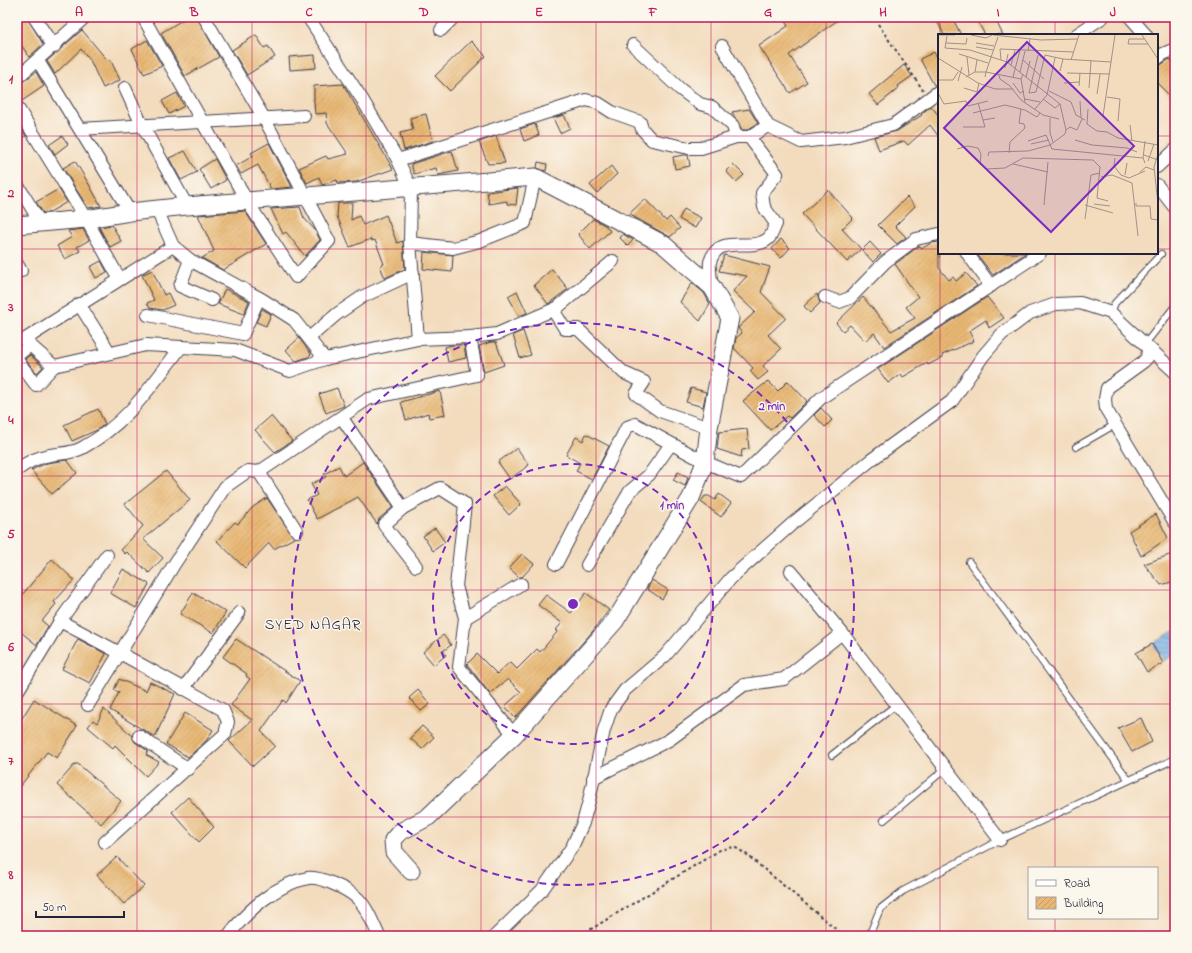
<svg xmlns="http://www.w3.org/2000/svg" width="1192" height="953" font-family="'Indie Flower',sans-serif">
<defs>
<pattern id="water-rules" width="6" height="5" patternUnits="userSpaceOnUse"><rect width="6" height="5" fill="#75ade4"/><path d="M0 2.5h6" fill="none" stroke="#608cba"/></pattern>
<pattern id="building-hatch" width="6" height="6" patternUnits="userSpaceOnUse"><rect width="6" height="6" fill="#e8b773"/><path d="M-1 1l2-2M0 6l6-6M5 7l2-2" fill="none" stroke="#c79d64"/></pattern>
</defs>
<rect width="100%" height="100%" fill="#fbf7ec"/>
<filter id="ink" filterUnits="userSpaceOnUse"><feTurbulence type="fractalNoise" baseFrequency=".025" numOctaves="2"/><feDisplacementMap in="SourceGraphic" scale="8" xChannelSelector="R" yChannelSelector="G"/><feConvolveMatrix kernelMatrix="1 2 1 2 8 2 1 2 1" color-interpolation-filters="sRGB"/></filter>
<filter id="wash" filterUnits="userSpaceOnUse"><feTurbulence type="fractalNoise" baseFrequency=".012" numOctaves="4" result="noise"/><feDisplacementMap in="SourceGraphic" scale="16" xChannelSelector="R" yChannelSelector="G"/><feGaussianBlur stdDeviation="0.9" result="paint"/><feColorMatrix in="noise" values="0 0 0 0 0 0 0 0 0 0 0 0 0 0 0 0 0 1.4 0 .05"/><feComposite in="paint" operator="in"/></filter>
<g filter="url(#wash)">
<rect width="100%" height="100%" fill="#f3dbbd"/>
<polygon fill="url(#water-rules)" stroke="#4c6890" points="1175,631 1175,654 1164,661 1153,644"/>
<g id="blocks">
<g fill="url(#building-hatch)">
<polygon points="17,17 27,17 43,44 29,57 17,38"/>
<polygon points="187,17 197,17 219,57 185,76 161,33"/>
<polygon points="782,17 842,17 789,55 807,82 790,93 759,46 788,26"/>
<polygon points="943,17 952,17 961,35 944,35 937,20"/>
<polygon points="983,17 994,17 1003,35 985,35 977,20"/>
<polygon points="82,30 107,60 110,59 120,80 103,88 90,60 81,49 55,74 47,61"/>
<polygon points="256,35 264,48 268,46 275,57 247,75 232,50"/>
<polygon points="147,40 162,66 144,74 132,49"/>
<polygon points="471,41 486,56 450,91 435,76"/>
<polygon points="934,52 939,62 939,84 934,85 920,59"/>
<polygon points="315,55 316,68 290,70 289,57"/>
<polygon points="1170,59 1175,65 1175,101 1157,83 1157,67"/>
<polygon points="904,65 912,76 898,86 899,88 878,105 869,94"/>
<polygon points="36,72 44,86 22,101 19,100 17,97 17,86"/>
<polygon points="343,84 393,169 356,182 338,183 337,180 322,185 319,177 307,183 299,168 326,156 328,159 348,154 327,123 326,113 315,114 314,102 314,86"/>
<polygon points="177,93 184,106 169,114 162,101"/>
<polygon points="931,106 939,116 939,137 930,125 908,145 904,141 879,150 874,137 897,131 922,115 921,114"/>
<polygon points="749,109 758,123 747,130 742,130 732,112"/>
<polygon points="426,114 433,141 404,150 400,133 413,130 410,118"/>
<polygon points="564,115 570,128 560,133 553,118"/>
<polygon points="17,121 26,136 17,142"/>
<polygon points="535,124 539,135 524,141 520,129"/>
<polygon points="62,136 68,144 55,154 49,145"/>
<polygon points="496,136 505,163 488,164 479,142"/>
<polygon points="269,143 292,187 271,189 258,165 241,174 236,166 253,156 251,153"/>
<polygon points="185,151 197,172 181,180 169,158"/>
<polygon points="452,151 458,171 438,175 436,168 414,174 411,164"/>
<polygon points="684,155 688,155 690,166 675,169 673,157"/>
<polygon points="215,159 226,180 211,189 199,169"/>
<polygon points="75,161 90,186 101,206 88,208 63,168"/>
<polygon points="538,162 547,164 546,171 537,168"/>
<polygon points="733,164 744,175 736,182 726,171"/>
<polygon points="611,166 617,174 597,193 590,185"/>
<polygon points="518,188 516,205 507,204 507,201 489,204 487,192"/>
<polygon points="59,189 67,202 50,212 43,213 36,202"/>
<polygon points="828,190 853,218 842,229 861,249 847,262 802,214"/>
<polygon points="907,197 915,206 895,226 906,237 897,244 878,225"/>
<polygon points="645,199 666,221 670,217 680,228 670,237 634,217 630,213"/>
<polygon points="338,203 352,203 351,220 359,216 363,225 386,215 397,243 403,241 405,269 385,278 380,266 384,264 375,240 372,241 371,239 350,247 337,216"/>
<polygon points="300,207 304,218 315,230 320,240 305,256 286,232 283,234 271,209"/>
<polygon points="684,209 701,218 695,228 679,219"/>
<polygon points="245,211 266,244 223,270 202,258 214,251 198,215"/>
<polygon points="593,219 605,225 610,231 590,249 578,234"/>
<polygon points="112,225 121,241 110,247 99,227"/>
<polygon points="83,229 89,240 77,247 80,251 65,259 57,246 72,237 68,231"/>
<polygon points="623,234 633,240 628,246 620,238"/>
<polygon points="781,239 790,248 781,258 772,249"/>
<polygon points="870,242 881,254 873,262 862,250"/>
<polygon points="939,242 939,268 949,280 953,277 956,281 966,273 977,286 884,347 874,333 865,341 850,325 843,331 836,323 863,297 891,331 915,318 906,307 918,297 895,264 919,246 923,248 931,243"/>
<polygon points="424,252 453,255 452,272 423,269"/>
<polygon points="976,253 1026,253 993,275"/>
<polygon points="724,255 770,267 761,292 786,318 768,335 781,349 763,366 768,372 758,380 750,371 753,368 734,348 736,338 742,333 738,328 755,312 733,291 747,276 719,271"/>
<polygon points="101,261 107,272 96,278 90,267"/>
<polygon points="552,269 568,289 548,304 534,285"/>
<polygon points="152,270 164,295 168,293 174,305 163,310 150,308 147,303 154,300 142,275"/>
<polygon points="692,283 704,293 710,304 700,321 680,302"/>
<polygon points="225,289 249,301 244,314 218,304"/>
<polygon points="517,291 527,313 519,316 508,296"/>
<polygon points="817,294 820,303 810,313 804,306"/>
<polygon points="987,297 1004,318 989,328 986,320 969,331 974,341 942,355 943,357 928,365 927,363 903,377 901,374 888,383 878,369"/>
<polygon points="262,309 271,314 266,326 256,322"/>
<polygon points="523,331 531,355 520,358 513,335"/>
<polygon points="299,338 311,354 308,357 296,361 286,350"/>
<polygon points="491,342 496,342 504,365 484,372 479,346"/>
<polygon points="452,345 464,345 466,358 448,362 445,347"/>
<polygon points="30,355 43,367 37,373 25,359"/>
<polygon points="768,381 778,391 788,381 807,401 790,418 787,416 770,430 743,401"/>
<polygon points="337,388 344,406 326,413 319,394"/>
<polygon points="691,388 706,392 703,407 686,402"/>
<polygon points="440,391 445,415 429,418 428,413 406,420 401,402"/>
<polygon points="821,408 832,420 825,427 814,415"/>
<polygon points="98,409 105,424 97,430 72,441 64,425"/>
<polygon points="271,416 292,441 275,452 255,430"/>
<polygon points="747,429 749,449 742,450 741,457 717,449 719,432"/>
<polygon points="586,434 609,446 592,479 576,471 580,463 566,455 576,437 583,441"/>
<polygon points="517,448 529,465 510,479 498,462"/>
<polygon points="67,460 77,473 52,494 31,470 47,463"/>
<polygon points="363,462 393,507 379,519 377,524 358,497 317,519 307,500 317,495 311,484 326,477 324,474 339,466 344,476"/>
<polygon points="166,471 190,500 143,539 163,558 149,573 127,552 125,554 121,550 143,526 125,504"/>
<polygon points="678,472 688,477 685,486 673,480"/>
<polygon points="505,486 521,504 509,515 493,496"/>
<polygon points="719,494 731,503 721,517 701,502 705,496 709,496 715,500"/>
<polygon points="267,498 294,538 274,549 269,543 245,568 217,541 235,522 238,524 253,507"/>
<polygon points="1156,514 1168,538 1141,556 1129,531"/>
<polygon points="435,528 445,542 433,551 423,536"/>
<polygon points="1175,553 1175,581 1161,585 1144,564"/>
<polygon points="522,554 534,564 522,577 519,577 509,568"/>
<polygon points="52,559 74,580 54,602 56,604 42,621 48,626 37,645 17,629 17,601"/>
<polygon points="123,569 149,584 136,608 110,593"/>
<polygon points="652,580 668,590 662,599 647,589"/>
<polygon points="193,593 226,612 213,633 180,614"/>
<polygon points="586,593 609,610 592,632 515,718 505,706 521,692 508,679 490,694 467,664 477,654 497,674 510,662 517,669 537,649 540,652 558,631 556,630 562,623 538,605 546,595 571,613"/>
<polygon points="443,635 451,645 443,651 446,655 434,665 423,652"/>
<polygon points="78,639 106,654 90,683 62,669"/>
<polygon points="236,639 300,681 286,703 283,700 261,731 275,746 253,766 229,741 252,720 231,705 250,679 246,676 247,674 223,657"/>
<polygon points="1152,644 1163,663 1147,672 1136,653"/>
<polygon points="119,679 146,691 150,682 175,694 155,737 110,710 119,692 114,690"/>
<polygon points="418,690 430,704 421,711 409,698"/>
<polygon points="34,699 77,726 57,758 47,752 17,790 17,726"/>
<polygon points="104,709 132,736 135,742 148,751 146,755 159,762 146,776 115,745 113,748 88,727 93,720 97,723"/>
<polygon points="185,713 213,730 206,741 188,757 166,744"/>
<polygon points="1141,718 1152,742 1132,752 1118,728"/>
<polygon points="422,726 434,737 422,749 410,738"/>
<polygon points="75,764 78,764 121,801 101,824 57,785"/>
<polygon points="188,797 214,827 199,842 172,812"/>
<polygon points="117,857 144,886 124,904 97,875"/>
</g>
</g>
</g>
<g filter="url(#ink)">
<use href="#blocks" fill-opacity="0" stroke="#413e4e" stroke-width="1"/>
<g fill="none" stroke-linecap="round" stroke-linejoin="round">
<g stroke="#413e4e" stroke-width="8">
<g id="lane">
<polyline points="1111,313 1115,303 1161,254"/>
<polyline points="1145,344 1175,306"/>
<polyline points="1076,447 1116,424"/>
<polyline points="969,562 1128,779"/>
<polyline points="832,755 896,705"/>
<polyline points="884,820 945,769"/>
<polyline points="869,936 880,909 903,891 1000,840 1175,759"/>
</g>
</g>
<g stroke="#413e4e" stroke-width="14">
<g id="street">
<polyline points="34,17 54,47"/>
<polyline points="143,17 247,201 296,277 329,241 264,118 204,17"/>
<polyline points="308,17 362,99 398,160 411,189 410,243 418,339"/>
<polyline points="1130,17 1146,35"/>
<polyline points="441,30 454,17"/>
<polyline points="1076,35 1103,17"/>
<polyline points="633,45 680,89 700,104 712,107 733,126 736,137"/>
<polyline points="722,46 768,126 801,142 845,137 893,125 939,91"/>
<polyline points="1157,59 1163,54 1175,49"/>
<polyline points="38,61 130,212"/>
<polyline points="17,78 85,17"/>
<polyline points="125,88 142,125 187,206"/>
<polyline points="17,107 86,219 119,278"/>
<polyline points="80,129 304,116"/>
<polyline points="398,160 586,100 598,103 612,112 640,122 642,129 652,140 689,148 701,148 736,137 749,137 768,126"/>
<polyline points="1157,167 1175,150"/>
<polyline points="17,184 40,222"/>
<polyline points="1157,185 1175,208"/>
<polyline points="157,210 173,246 190,260 263,300 294,320 325,359"/>
<polyline points="410,243 453,248 480,241 525,223 535,177"/>
<polyline points="967,253 991,286"/>
<polyline points="190,260 180,286 212,300"/>
<polyline points="17,264 21,271"/>
<path d="M712 287C711 280 709 269 710 262 719 231 753 254 769 238 772 235 774 228 776 224L764 207 762 193 777 174 749 137"/>
<polyline points="825,297 839,302 850,298 885,262 916,239 939,234"/>
<polyline points="79,304 110,353"/>
<polyline points="553,310 565,329 578,329 624,373 644,382 636,394 660,411 709,428"/>
<polyline points="148,315 243,334 259,298"/>
<polyline points="309,338 337,314 362,297 413,273"/>
<polyline points="30,345 54,366 146,345 235,350 290,371 325,359 418,339 470,337 497,334 557,308 613,261"/>
<polyline points="1148,349 1147,358 1143,362 1107,388 1105,399 1106,409 1175,523"/>
<polyline points="17,356 30,345 24,340 173,246"/>
<polyline points="17,360 36,385 54,366"/>
<polyline points="342,418 403,508 440,488 465,504 456,586 465,618 459,667 514,735"/>
<path d="M17 470C26 463 38 457 50 455 61 453 71 454 82 448 127 424 151 386 181 347"/>
<polyline points="259,472 297,531"/>
<polyline points="403,508 384,525 416,566"/>
<polyline points="556,564 627,427 635,424 705,462 741,477 821,398 1040,253"/>
<polyline points="587,565 630,491 649,475 671,444"/>
<polyline points="791,571 842,633 1000,840"/>
<polyline points="465,618 521,584"/>
<polyline points="60,621 120,653 223,710 228,722 225,734 105,842"/>
<polyline points="183,689 239,613"/>
<polyline points="17,692 60,621 107,555"/>
<polyline points="88,705 173,566 225,487 248,471 259,472 368,399 477,375 470,337"/>
<polyline points="139,736 188,769"/>
<polyline points="593,778 669,740 744,685 784,679 842,633"/>
<path d="M228 936C247 911 276 884 308 878 320 876 347 889 356 897 367 906 373 924 379 936"/>
<polyline points="495,936 542,890 572,847 583,823 589,801 604,730 611,709 625,690 665,656 731,578 792,524 871,460 952,401 983,356 1001,335 1030,313 1056,304 1080,303 1111,313 1175,372"/>
</g>
</g>
<g stroke="#413e4e" stroke-width="19">
<polyline id="secondary" points="17,225 86,219 130,212 187,206 535,177 663,244 712,287 730,318 709,428 705,462 691,498 615,621 514,735 428,817 400,832 393,840 394,852 411,871"/>
</g>
<g stroke="#413e4e" stroke-width="2" stroke-dasharray="3 3" stroke-linecap="butt">
<polyline points="878,24 923,90"/>
<polyline points="580,936 720,850 734,847 746,854 844,936"/>
</g>
<use href="#lane" stroke="#fff" stroke-width="6"/>
<use href="#street" stroke="#fff" stroke-width="12"/>
<use href="#secondary" stroke="#fff" stroke-width="17"/>
</g>
</g>
<path fill="none" stroke="#c2185b" stroke-width="1" stroke-opacity="0.55" d="M137 17V936M252 17V936M366 17V936M481 17V936M596 17V936M711 17V936M826 17V936M940 17V35M1055 17V35M17 136H939M1157 136H1175M17 249H939M1157 249H1175M940 253V936M1055 253V868M17 363H1175M17 476H1175M17 590H1175M17 704H1175M17 817H1175M1055 918V936"/>
<g fill="none" stroke="#7b2cbf" stroke-width="2" stroke-dasharray="7 5">
<circle cx="573" cy="604" r="140"/>
<circle cx="573" cy="604" r="281"/>
</g>
<g text-anchor="middle" stroke-width="3" stroke-linejoin="round" paint-order="stroke">
<g font-size="15" letter-spacing="1" fill="#22223b" stroke="#fbf7ec">
<text x="313" y="629">SYED NAGAR</text>
</g>
</g>
<g transform="translate(938 34)">
<rect width="220" height="220" fill="#f3dbbd"/>
<path fill="none" stroke="#9f9189" stroke-width="1" d="M0 1H17M33 1 48 4 54 1M55 1 103 6 140 5M204 1 220 25M9 2 7 14 32 16 69 28 122 70 128 96 127 100 112 111 90 117 51 118 50 122M60 3 48 38 83 45M206 5H191L190 10H210M8 9 28 10 29 4M38 9 56 12M38 13 55 16M90 17 92 5M21 20 50 29M100 21 91 59 98 58 107 21 125 25 173 28M29 23 31 41M0 24 40 49 57 55H75M63 26 62 15 136 18M85 26 106 45M133 26 141 1M73 31 77 16M67 34 70 20M122 37 125 25M37 38 39 26M82 38 87 17M129 39 172 40M85 40 83 45 87 68M61 41 62 45 72 52 83 66 105 81 121 85M28 43 37 38H48L47 43M75 43 82 16M88 43 92 27M0 46H15L20 38M20 47 24 33M75 49 82 59 86 57M126 49 142 48M141 52 142 39M26 54 39 58 41 49M151 54 153 27M111 57 133 68 138 81 147 86M0 59 6 70 28 67 30 72 50 67M159 60 162 40M169 63 182 65 180 87M87 65 102 68M105 65 117 74 122 70M142 67 143 84M97 75 109 61 117 24M150 75 149 90 159 97 169 98 180 104 220 111M35 79 67 71 87 76 99 83 102 79M165 82 177 1M112 84V99L115 108M45 86 57 84M192 91 194 107M25 93H47L40 69M128 96 132 93 139 96 144 85M137 106 154 111 189 114 199 118M90 107 108 101 114 115 205 124M207 107 205 124 207 129M93 110 111 106M19 115 30 112 40 114 43 120 42 130 49 135 67 134 85 124 155 126 162 133 159 164 170 167M71 119 72 108 87 94 86 90 81 89 83 75M220 120 216 133 220 170M206 121 220 126M177 124 176 132 183 141 191 144 207 137M210 127 216 110M75 130 110 138M202 138 208 133 216 136M187 141 189 129M163 143 174 141 194 149 200 202M198 169V172H212L213 185 220 186M156 170 172 172M106 171 110 128M147 171 175 179M147 185 153 141 162 139"/>
<path fill="#7b2cbf" fill-opacity="0.15" stroke="#7b2cbf" stroke-width="2" d="M89 8 196 112 113 198 6 94Z"/>
<rect width="220" height="220" fill="none" stroke="#22223b" stroke-width="2"/>
</g>
<circle cx="573" cy="604" r="6" fill="#7b2cbf" stroke="#fbf7ec" stroke-width="2"/>
<g font-size="12" text-anchor="middle" font-weight="bold" fill="#7b2cbf" stroke="#fbf7ec" stroke-width="3" stroke-linejoin="round" paint-order="stroke">
<text x="772" y="410">2 min</text>
<text x="672" y="509">1 min</text>
</g>
<rect width="1192" height="953" fill="none" stroke="#fbf7ec" stroke-width="44"/>
<rect x="1028" y="867" width="130" height="52" fill="#fbf7ec" stroke="#a4a2a5"/>
<rect x="1036" y="880" width="20" height="6" fill="#ffffff" stroke="#a4a2a5"/>
<text x="1064" y="887" font-size="12" fill="#22223b">Road</text>
<rect x="1036" y="897" width="20" height="12" fill="url(#building-hatch)" stroke="#a4a2a5"/>
<text x="1064" y="907" font-size="12" fill="#22223b">Building</text>
<path d="M36 911v6h88v-6" fill="none" stroke="#22223b" stroke-width="2"/>
<text x="42" y="911" font-size="12" fill="#22223b" stroke="#fbf7ec" stroke-width="3" paint-order="stroke">50 m</text>
<rect x="22" y="22" width="1148" height="909" fill="none" stroke="#c2185b" stroke-width="1.5"/>
<g font-size="13" text-anchor="middle" font-weight="bold" fill="#c2185b">
<text x="79" y="16">A</text>
<text x="194" y="16">B</text>
<text x="309" y="16">C</text>
<text x="424" y="16">D</text>
<text x="539" y="16">E</text>
<text x="653" y="16">F</text>
<text x="768" y="16">G</text>
<text x="883" y="16">H</text>
<text x="998" y="16">I</text>
<text x="1113" y="16">J</text>
<text x="11" y="83">1</text>
<text x="11" y="197">2</text>
<text x="11" y="311">3</text>
<text x="11" y="424">4</text>
<text x="11" y="538">5</text>
<text x="11" y="651">6</text>
<text x="11" y="765">7</text>
<text x="11" y="879">8</text>
</g>
</svg>
